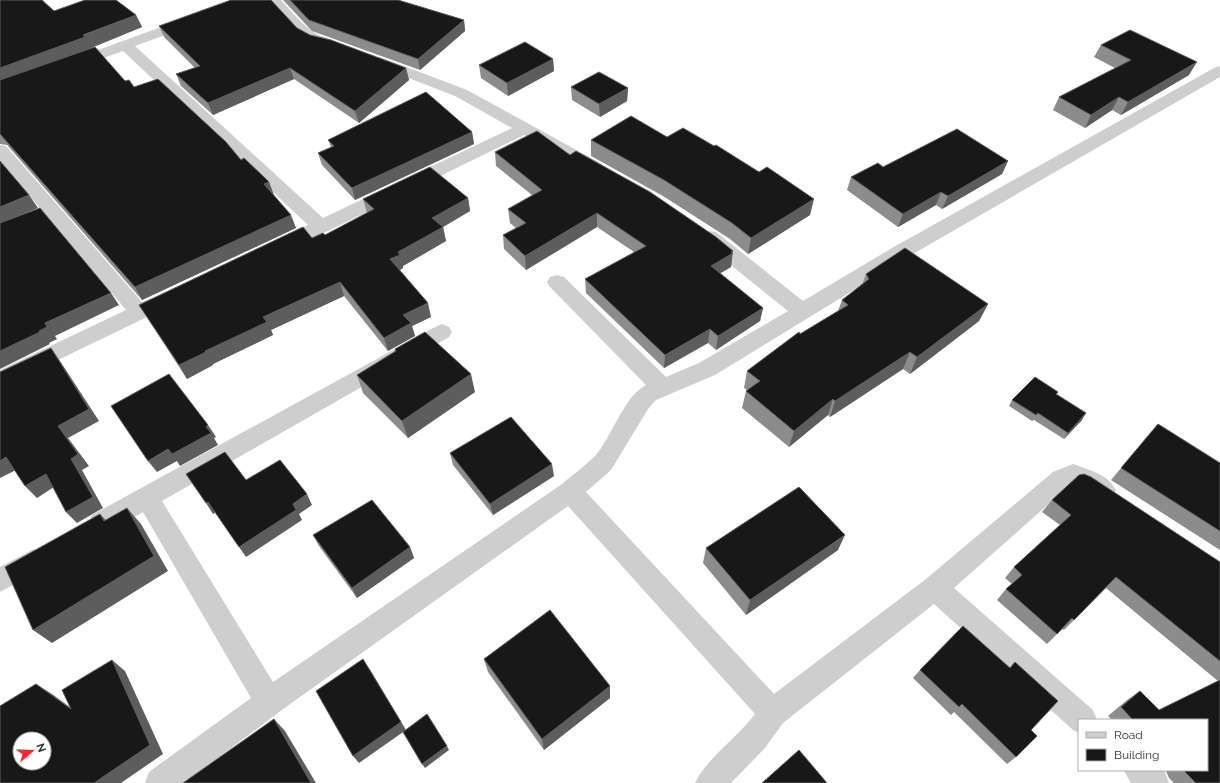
<svg xmlns="http://www.w3.org/2000/svg" width="1220" height="783" font-family="Raleway,sans-serif">
<rect width="100%" height="100%" fill="#fff"/>
<g fill="none" stroke-linecap="round" stroke-linejoin="round">
<g fill="#cecece" fill-rule="evenodd">
<polygon points="235,0 255,0 253,3 135,46 323,218 512,128 455,96 375,65 372,62 375,59 380,57 467,90 602,164 605,168 602,172 596,173 590,172 524,135 287,251 280,253 273,251 270,246 273,241 308,225 123,51 73,69 68,67 65,64 68,61"/>
<path d="M266 0H281C292 12 303 26 317 34 323 38 333 38 337 44L334 47C310 53 278 18 266 0Z"/>
<path d="M1220 66V77L906 258 715 375 656 400 648 409 611 470 586 492 774 694 926 579 1053 472 1073 464C1089 470 1108 474 1116 490L1112 497C1095 504 1089 490 1074 484L1069 486 954 588 1093 710 1097 720H1079V733L1073 730 934 604 783 723 765 748 731 783H695C705 760 738 737 755 714L568 506 279 712 185 783H145L149 772 251 698 143 512 110 531 101 534 92 531 89 523 92 515 435 327 442 324 449 327 452 332 449 337 162 501 273 682 562 484C572 475 585 466 595 456 612 437 624 396 646 385L550 287 547 282 550 277 557 275 564 277 666 377 699 363 788 311 702 242 700 237 702 232 709 231 716 232 803 301 892 248 1214 68Z"/>
<polygon points="0,145 6,146 142,302 169,291 176,293 179,298 176,303 0,388 0,370 126,310 0,161"/>
<polygon points="34,549 43,553 47,561 43,569 0,592 0,567"/>
<polygon points="1124,770 1162,770 1165,772 1169,783 1131,783 1129,780"/>
</g>
</g>
<g fill="#8c8c8c">
<polygon points="0,0 54,11 136,15 142,27 91,48 91,49 125,81 134,87 241,160 269,182 273,194 296,228 142,300 7,145 0,144"/>
<polygon points="283,0 398,0 464,20 465,31 420,70 312,31"/>
<polygon points="159,26 297,28 310,35 406,68 409,80 359,123 294,79 213,115 181,86 176,74 195,68 164,37"/>
<polygon points="1101,45 1189,75 1121,115 1112,110 1085,128 1053,110 1059,97 1115,68 1094,57"/>
<polygon points="553,59 554,71 508,96 481,78 479,65"/>
<polygon points="571,87 628,88 627,101 600,117 572,100"/>
<polygon points="472,132 474,144 355,200 322,165 318,153 331,147 328,140"/>
<polygon points="667,137 810,215 748,254 730,239 663,196 591,156 591,140"/>
<polygon points="495,152 570,155 732,253 731,267 720,273 763,308 760,321 716,350 708,343 664,368 586,293 585,279 634,252 597,227 526,270 504,249 503,235 516,228 510,223 508,209 532,195 496,166"/>
<polygon points="1008,161 1002,174 942,209 936,205 898,227 847,190 851,177 883,167"/>
<polygon points="468,198 470,211 443,227 446,241 403,266 403,268 400,270 431,317 412,326 415,336 388,351 344,296 271,330 273,335 213,364 213,365 187,379 139,305 312,238 325,235 367,213 363,199"/>
<polygon points="866,274 988,304 979,321 910,374 903,369 830,417 828,415 789,447 742,408 746,391 747,390 744,388 747,371 800,334 838,311 842,300 862,285"/>
<polygon points="395,349 475,392 408,438 363,393 357,375 395,351"/>
<polygon points="1058,392 1056,394 1082,420 1064,439 1034,420 1032,421 1009,406 1012,400"/>
<polygon points="1158,424 1220,463 1220,550 1111,480"/>
<polygon points="450,453 554,476 493,515 453,465"/>
<polygon points="1052,500 1220,562 1220,783 1174,783 1169,778 1166,771 1164,770 1207,770 1207,720 1112,720 1108,716 1127,700 1140,691 1159,710 1218,681 1106,588 1064,630 1062,629 1047,644 997,600 1006,589 1012,584 1005,578 1014,567 1060,525 1042,512"/>
<polygon points="313,535 410,547 414,558 357,598 319,546"/>
<polygon points="706,548 838,550 746,615 703,563"/>
<polygon points="484,659 610,686 610,698 544,750 488,672"/>
<polygon points="920,670 1031,730 1016,757 1007,764 954,712 951,715 913,678"/>
</g>
<g fill="#5d5d5d">
<polygon points="136,15 142,27 91,48 92,50 0,83 0,68"/>
<polygon points="464,20 465,31 420,70 418,59"/>
<polygon points="553,59 554,71 508,96 507,83"/>
<polygon points="1197,62 1189,75 1121,115 1128,102"/>
<polygon points="290,68 294,79 213,115 208,103"/>
<polygon points="406,68 409,80 359,123 355,111"/>
<polygon points="628,88 627,101 600,117 599,104"/>
<polygon points="1119,97 1112,110 1085,128 1091,115"/>
<polygon points="472,132 474,144 355,200 352,188"/>
<polygon points="1008,161 1002,174 942,209 948,196"/>
<polygon points="269,182 274,195 264,184"/>
<polygon points="941,192 936,205 898,227 903,214"/>
<polygon points="29,195 38,208 0,224 0,207"/>
<polygon points="468,198 470,211 443,227 446,241 403,266 403,268 394,273 390,259 398,252 432,218"/>
<polygon points="814,199 810,215 748,254 751,238"/>
<polygon points="597,213 597,227 526,270 525,256"/>
<polygon points="291,215 296,228 142,300 135,287"/>
<polygon points="733,251 731,267 709,280 711,266"/>
<polygon points="340,282 344,296 271,330 273,335 213,364 213,365 187,379 179,365 263,317"/>
<polygon points="111,293 119,305 55,336 57,339 49,343 50,344 0,369 0,351 39,331 45,323"/>
<polygon points="428,303 431,317 412,326 415,336 388,351 384,338 403,315"/>
<polygon points="988,304 979,321 910,374 917,357"/>
<polygon points="763,308 760,321 716,350 718,336"/>
<polygon points="710,329 708,343 664,368 665,355"/>
<polygon points="51,348 60,361 99,421 68,438 89,466 82,470 103,508 77,523 66,512 71,459 58,426"/>
<polygon points="910,352 903,369 830,417 835,401"/>
<polygon points="471,374 475,392 408,438 402,421"/>
<polygon points="833,399 828,415 789,447 794,431"/>
<polygon points="1086,413 1082,420 1064,439 1068,433"/>
<polygon points="208,425 216,437 214,438 218,445 180,466 177,461 157,472 148,461"/>
<polygon points="6,457 18,469 0,478 0,461"/>
<polygon points="552,464 554,476 493,515 490,504"/>
<polygon points="46,474 57,485 37,498 25,486"/>
<polygon points="307,494 312,505 299,514 302,520 246,557 239,547 293,504"/>
<polygon points="208,502 216,512 213,514 206,503"/>
<polygon points="127,508 141,524 168,571 52,643 33,630"/>
<polygon points="100,514 115,530 104,521"/>
<polygon points="845,535 838,550 746,615 750,600"/>
<polygon points="410,547 414,558 357,598 352,588"/>
<polygon points="112,660 125,671 163,754 121,783 94,783"/>
<polygon points="369,668 406,730 359,763 353,756"/>
<polygon points="36,684 52,694 86,719 71,709"/>
<polygon points="610,686 610,698 544,750 542,739"/>
<polygon points="274,719 285,731 316,783 311,783"/>
<polygon points="447,746 449,750 425,768 422,764"/>
</g>
<g fill="#181818" stroke="#5d5d5d" fill-rule="evenodd">
<polygon points="0,0 42,0 54,11 85,0 116,0 136,15 83,35 85,37 0,68"/>
<polygon points="231,0 271,0 297,28 310,35 331,40 406,68 355,111 290,68 208,103 176,74 200,66 159,26"/>
<polygon points="290,0 398,0 464,20 418,59 309,20"/>
<polygon points="1130,30 1197,62 1128,102 1119,97 1091,115 1059,97 1131,60 1101,45"/>
<polygon points="525,42 553,59 507,83 479,65"/>
<polygon points="95,47 125,81 129,80 134,87 158,79 226,142 241,160 244,158 265,178 269,182 264,184 291,215 135,287 0,134 0,80"/>
<polygon points="599,72 628,88 599,104 571,87"/>
<polygon points="426,92 472,132 352,188 318,153 334,146 328,140"/>
<polygon points="631,116 667,137 683,128 714,146 716,145 759,172 767,167 814,199 751,238 732,223 664,180 591,140"/>
<polygon points="957,129 1008,161 948,196 941,192 903,214 851,177 878,163 883,167"/>
<polygon points="537,131 570,155 576,151 650,192 716,237 733,251 731,252 733,253 711,266 763,308 718,336 710,329 665,355 585,279 646,246 597,213 525,256 503,235 526,223 508,209 542,190 495,152"/>
<polygon points="0,161 29,195 0,207"/>
<polygon points="430,167 468,198 432,218 443,227 398,252 400,255 390,259 428,303 403,315 411,323 384,338 340,282 263,317 267,322 205,351 206,352 179,365 139,305 303,227 312,238 323,233 325,235 374,209 363,199"/>
<polygon points="40,208 111,293 45,323 47,327 39,331 40,332 0,351 0,223"/>
<polygon points="905,248 988,304 917,357 910,352 835,401 833,399 794,431 746,391 760,381 747,371 799,332 800,334 848,305 842,300 869,279 866,274"/>
<polygon points="425,332 471,374 402,421 357,375 396,351 395,349"/>
<polygon points="51,348 89,409 58,426 78,454 71,459 93,497 66,512 46,474 25,486 6,457 0,461 0,372"/>
<polygon points="169,374 208,425 206,427 211,433 172,454 168,449 148,461 111,406"/>
<polygon points="1035,377 1058,392 1056,394 1086,413 1068,433 1038,413 1036,415 1012,400"/>
<polygon points="511,417 552,464 490,504 450,453"/>
<polygon points="1158,424 1220,463 1220,531 1121,468"/>
<polygon points="225,452 246,480 280,460 307,494 293,504 296,510 239,547 208,502 206,503 186,474"/>
<polygon points="1084,474 1091,477 1220,562 1220,661 1116,577 1074,620 1072,618 1057,634 1006,589 1022,575 1014,567 1071,515 1052,500 1079,475"/>
<polygon points="799,487 845,535 750,600 706,548"/>
<polygon points="372,500 410,547 352,588 313,535"/>
<polygon points="127,508 154,556 33,630 5,567 100,514 104,521"/>
<polygon points="550,610 610,686 542,739 484,659"/>
<polygon points="963,626 1010,668 1015,662 1058,701 1031,730 1037,736 1016,757 962,704 959,707 920,670"/>
<polygon points="363,659 401,722 353,756 316,691"/>
<path d="M112 660 150 745 94 783H0V706L36 684 71 709 62 690ZM20 739H44V763H20Z"/>
<polygon points="1220,680 1220,783 1196,783 1183,770 1207,770 1207,720 1133,720 1121,707 1140,691 1159,710"/>
<polygon points="427,714 447,746 422,764 403,732"/>
<polygon points="274,719 311,783 183,783"/>
<polygon points="799,750 827,783 762,783"/>
</g>
<rect x="1078" y="719" width="130" height="52" fill="#ffffff" stroke="#adadad"/>
<rect x="1086" y="732" width="20" height="6" fill="#cecece" stroke="#adadad"/>
<text x="1114" y="739" font-size="12" fill="#313131">Road</text>
<rect x="1086" y="749" width="20" height="12" fill="#181818" stroke="#adadad"/>
<text x="1114" y="759" font-size="12" fill="#313131">Building</text>
<g transform="translate(32 751) rotate(71)"><circle r="19" fill="#ffffff" stroke="#adadad"/>
<path d="M0-3L7 15L0 10L-7 15Z" fill="#f5272d"/>
<text y="-6" font-size="11" font-weight="bold" text-anchor="middle" fill="#313131">N</text>
</g>
</svg>
